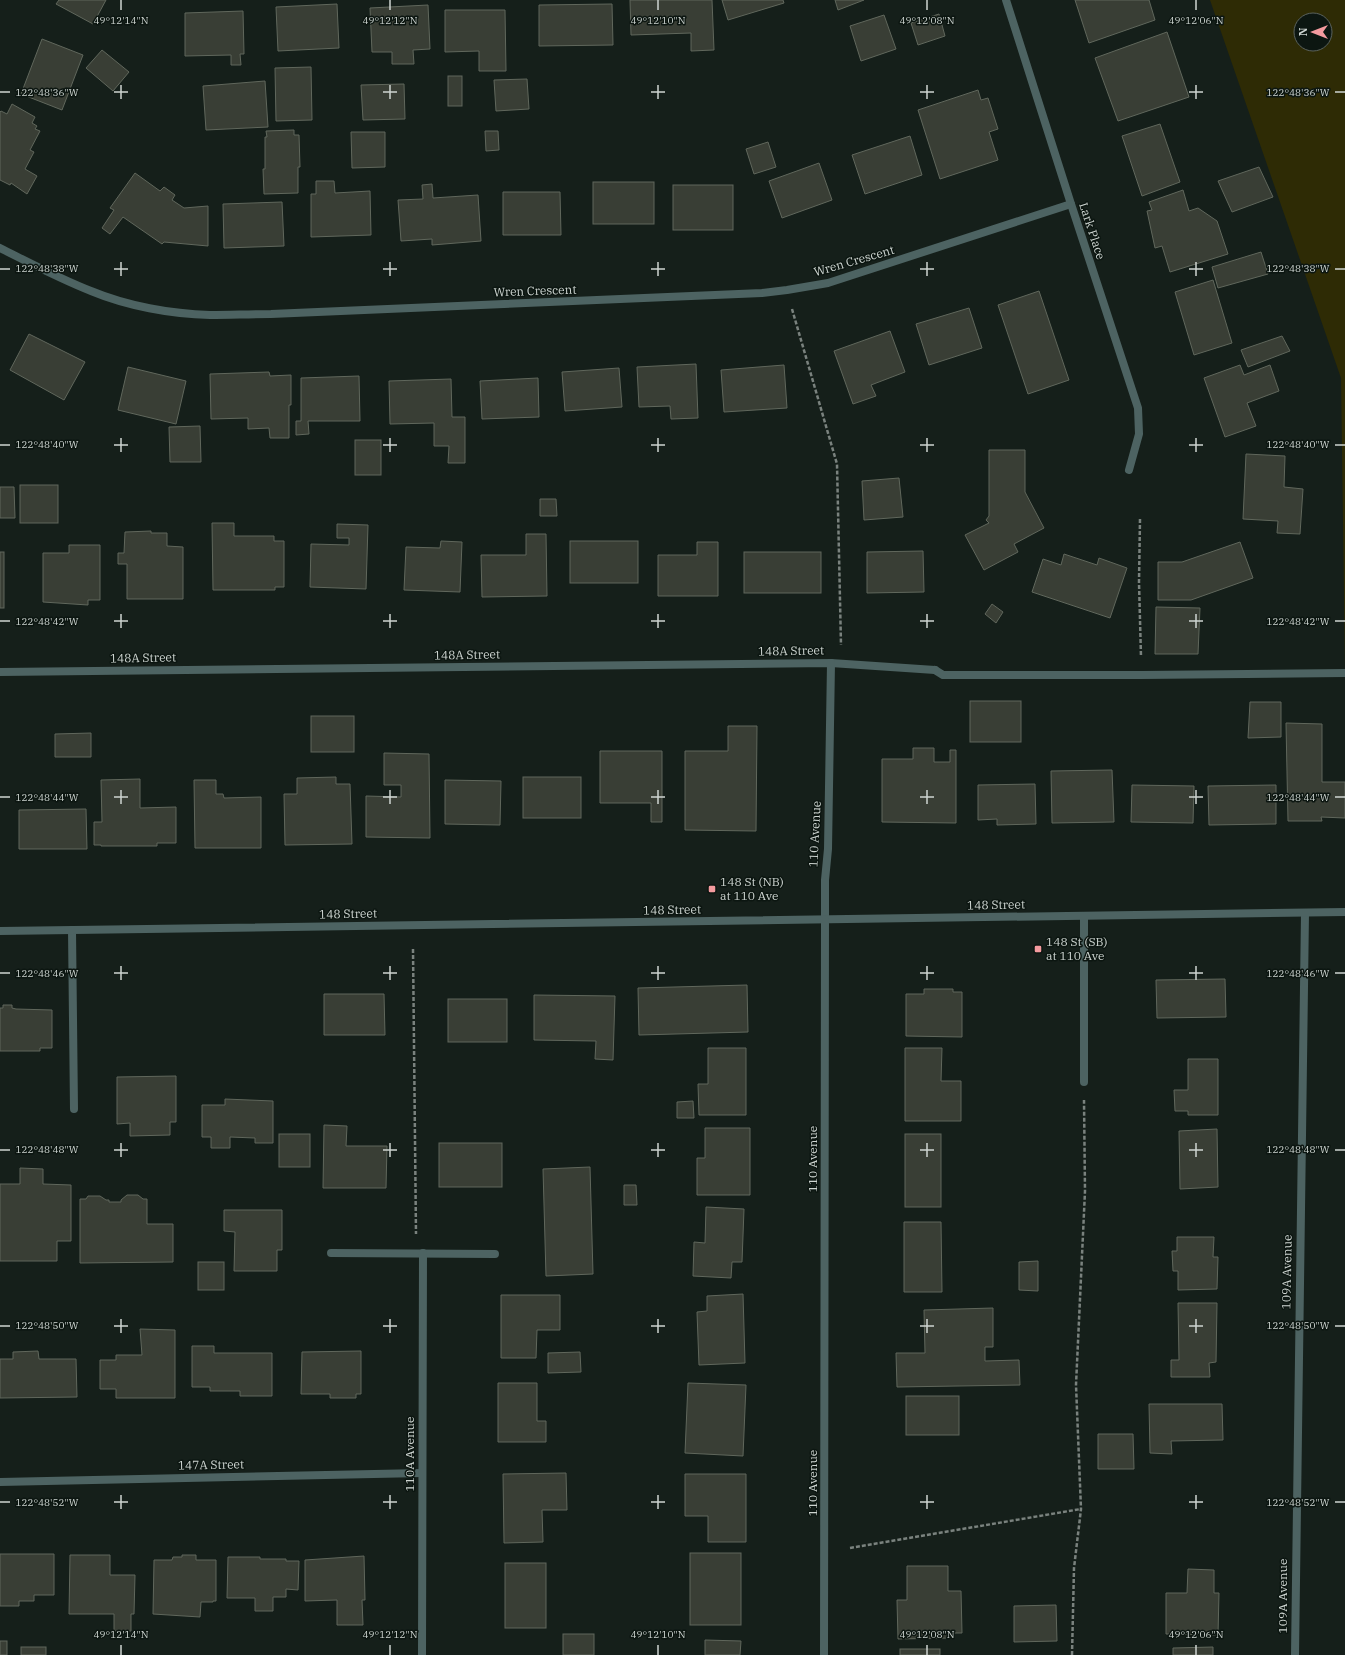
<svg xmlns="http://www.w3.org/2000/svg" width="1345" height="1655" font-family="'IBM Plex Serif',serif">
<rect width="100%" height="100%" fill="#151f1a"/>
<path fill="#2e2b05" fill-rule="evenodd" d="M1210 0H1345V669L1341 378ZM1301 20H1325V44H1301Z"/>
<g fill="#393e35" stroke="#60675c">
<polygon points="59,0 106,0 93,24 56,4"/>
<polygon points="630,0 712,0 714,50 691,51 691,33 631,35"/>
<polygon points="722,0 783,0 784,3 728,20"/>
<polygon points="835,0 864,0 838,10"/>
<polygon points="1075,0 1149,0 1155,20 1089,43"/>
<polygon points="337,4 339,48 278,51 276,7"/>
<polygon points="612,4 613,45 539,46 539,5"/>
<polygon points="428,5 430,49 413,50 414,64 392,64 392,52 372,52 370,8"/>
<polygon points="445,10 505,10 506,71 479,71 479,51 445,52"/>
<polygon points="243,11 244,54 240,54 241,65 231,65 231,55 185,56 185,13"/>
<polygon points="939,14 945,36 918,45 911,23"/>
<polygon points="884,15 896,49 861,61 850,26"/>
<polygon points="1167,32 1189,97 1118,121 1095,58"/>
<polygon points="42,39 83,55 62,110 21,94"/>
<polygon points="102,50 129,72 113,91 86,68"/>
<polygon points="311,67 312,120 276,121 275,68"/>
<rect x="448" y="76" width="14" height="30"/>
<polygon points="527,79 529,109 496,111 494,80"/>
<polygon points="265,81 268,127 206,130 203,86"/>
<polygon points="404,84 405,119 363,120 361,85"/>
<polygon points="978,90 981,100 988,98 998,129 989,132 998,160 940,179 918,110"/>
<polygon points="12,104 35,117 32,123 37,126 35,129 40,131 30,150 34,152 25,169 37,176 27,194 11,183 10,185 0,180 0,112 1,111 7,114"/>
<polygon points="1160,124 1180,182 1142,196 1122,136"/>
<polygon points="294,130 294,135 299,135 300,167 298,167 298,193 264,194 263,169 265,169 265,137 267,137 266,131"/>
<polygon points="485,131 498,131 499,150 486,151"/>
<polygon points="351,132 385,132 385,167 352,168"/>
<polygon points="910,136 922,175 865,194 852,155"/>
<polygon points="768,142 776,167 754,174 746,149"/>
<polygon points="819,163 832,200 782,218 769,181"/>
<polygon points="1259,167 1273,197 1232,212 1218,181"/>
<polygon points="135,173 160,191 164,187 175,195 172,200 184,208 208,206 208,246 164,242 162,244 123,217 110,234 102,228 114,210 110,208"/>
<polygon points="316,181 334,181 335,193 370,191 371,235 311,237 311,194 316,194"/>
<rect x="593" y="182" width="61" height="42"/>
<polygon points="432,184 433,198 478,195 481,241 432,245 432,239 401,241 398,200 423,199 422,185"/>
<rect x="673" y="185" width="60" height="45"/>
<polygon points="1183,190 1189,211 1198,208 1217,221 1228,254 1170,272 1162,246 1155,248 1147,211 1152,210 1149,202"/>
<polygon points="503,192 560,192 561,235 503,235"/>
<polygon points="282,202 284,246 224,248 223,204"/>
<polygon points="1261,252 1268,274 1218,288 1212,267"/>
<polygon points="1213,280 1232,343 1194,355 1175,292"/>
<polygon points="1039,291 1069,380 1028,394 998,305"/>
<polygon points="969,308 982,348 929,365 916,324"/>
<polygon points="890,331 905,372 871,385 876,396 853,404 834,351"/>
<polygon points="29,334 85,362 64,400 10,370"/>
<polygon points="1282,336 1290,351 1248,367 1241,350"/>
<polygon points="696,364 698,418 671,419 670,406 639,407 637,367"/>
<polygon points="784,365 787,408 724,412 721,370"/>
<polygon points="1240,365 1244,375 1270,365 1279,391 1247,403 1256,426 1225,437 1204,378"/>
<polygon points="128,367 186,381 176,424 118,410"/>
<polygon points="619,368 622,407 565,411 562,372"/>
<polygon points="269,372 270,376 291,375 291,405 289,405 289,438 270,438 269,428 248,429 248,418 211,419 210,374"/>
<polygon points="359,376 360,421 308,421 309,434 296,435 296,421 301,421 301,378"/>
<polygon points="538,378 539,417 482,419 480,381"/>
<polygon points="451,379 452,417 465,417 465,463 448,463 449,446 434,446 434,423 390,424 389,381"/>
<polygon points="200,426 201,462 170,462 169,427"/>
<rect x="355" y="440" width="26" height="35"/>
<polygon points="989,450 1025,450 1025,492 1044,528 1014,544 1018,552 984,570 965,535 989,523 986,520 989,516"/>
<polygon points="1246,454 1285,456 1284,487 1303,489 1300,534 1277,533 1278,521 1243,519"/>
<polygon points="899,478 903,517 864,520 862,481"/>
<rect x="20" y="485" width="38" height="38"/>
<polygon points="0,487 14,487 15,518 0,518"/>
<polygon points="540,499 556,499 557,516 540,516"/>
<polygon points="212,523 234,523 234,536 274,536 274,541 284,541 284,587 275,587 275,590 213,590"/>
<polygon points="337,524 368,525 366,589 310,587 311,544 349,545 349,538 337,538"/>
<polygon points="151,531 151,533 167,533 167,546 183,547 183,599 127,599 127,564 118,564 118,553 124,553 125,532"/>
<polygon points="526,534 546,534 547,596 482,597 481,555 526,555"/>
<polygon points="441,541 462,542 460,592 404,590 406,547 440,548"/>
<rect x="570" y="541" width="68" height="42"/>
<polygon points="697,542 718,542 718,596 658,596 658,555 697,555"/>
<polygon points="1240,542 1253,578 1191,600 1158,600 1158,562 1182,562"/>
<polygon points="69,545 100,545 100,600 88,600 88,605 43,602 43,553 69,553"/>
<polygon points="923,551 924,592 867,593 867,552"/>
<rect x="0" y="552" width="4" height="56"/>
<rect x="744" y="552" width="77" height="41"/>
<polygon points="1064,554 1097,565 1099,558 1127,568 1110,618 1032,592 1043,559 1061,565"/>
<polygon points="992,604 1003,612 996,623 985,614"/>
<polygon points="1156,607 1200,608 1198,654 1155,654"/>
<rect x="970" y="701" width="51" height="41"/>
<polygon points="1250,702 1281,702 1281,737 1248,738"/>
<rect x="311" y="716" width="43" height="36"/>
<polygon points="1286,723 1322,724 1322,782 1345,782 1345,818 1321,817 1322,821 1288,821"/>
<polygon points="728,726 757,726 756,831 685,830 685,751 728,751"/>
<polygon points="91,733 91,757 55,757 55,734"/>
<polygon points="913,748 934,748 934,762 950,762 950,750 956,750 956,823 882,822 882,759 913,759"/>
<polygon points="600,751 662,751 662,822 651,822 651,803 600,803"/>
<polygon points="384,753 429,754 430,838 366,837 366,796 401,797 401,785 384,785"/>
<polygon points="1112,770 1114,822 1052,823 1051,771"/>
<polygon points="336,777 336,784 350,784 352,844 285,845 284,794 297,794 297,778"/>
<rect x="523" y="777" width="58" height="41"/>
<polygon points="140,779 140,808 176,807 176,843 157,843 157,846 101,846 101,845 94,845 94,822 102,822 101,780"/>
<polygon points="194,780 216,780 216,794 223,794 224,798 261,797 261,848 195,848"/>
<polygon points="445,780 501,781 500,825 445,824"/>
<polygon points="1035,784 1036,824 997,825 997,819 978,820 978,785"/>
<polygon points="1132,785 1194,786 1193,823 1131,822"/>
<polygon points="1276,785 1276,824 1209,825 1208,786"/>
<polygon points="86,809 87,849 19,849 19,810"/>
<polygon points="1225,979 1226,1017 1157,1018 1156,980"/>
<polygon points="747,985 748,1032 639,1035 638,988"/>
<polygon points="924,989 953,989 953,992 962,992 962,1037 906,1036 906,994 924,994"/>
<polygon points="324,994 384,994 385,1035 324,1035"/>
<polygon points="534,995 615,996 613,1060 595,1059 596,1041 534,1040"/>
<rect x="448" y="999" width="59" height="43"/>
<polygon points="3,1005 12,1005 12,1008 16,1009 52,1010 52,1048 40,1048 40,1051 0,1051 0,1008 3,1008"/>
<polygon points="708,1048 746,1048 746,1115 699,1115 698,1084 708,1084"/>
<polygon points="905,1048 942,1048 941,1081 961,1081 961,1121 905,1121"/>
<polygon points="1188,1059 1218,1059 1218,1115 1188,1115 1188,1111 1175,1111 1174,1090 1188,1090"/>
<polygon points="176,1076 176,1122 170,1122 170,1135 130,1136 130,1123 117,1124 117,1077"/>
<polygon points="225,1099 273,1101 273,1143 255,1143 255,1138 230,1137 230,1148 211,1148 211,1137 202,1137 202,1105 225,1105"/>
<polygon points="693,1101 694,1118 677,1118 677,1102"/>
<polygon points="324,1125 347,1126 346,1146 387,1146 386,1188 323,1188"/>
<polygon points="705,1128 750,1128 750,1195 697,1195 697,1158 705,1158"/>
<polygon points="1217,1129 1218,1187 1180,1189 1179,1131"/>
<rect x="279" y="1134" width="31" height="33"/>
<rect x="905" y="1134" width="36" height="73"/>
<rect x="439" y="1143" width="63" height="44"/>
<polygon points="590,1167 593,1274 546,1276 543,1169"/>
<polygon points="20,1168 43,1169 43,1184 71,1185 71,1241 57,1241 57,1261 0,1261 0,1184 20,1184"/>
<polygon points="624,1185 636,1185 637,1205 624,1205"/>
<polygon points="127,1195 138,1195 143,1199 147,1199 147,1224 173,1224 173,1262 80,1263 80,1199 86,1199 88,1196 100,1196 106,1200 109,1200 109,1202 121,1202 121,1200"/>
<polygon points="706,1207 744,1209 742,1262 732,1262 731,1278 693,1276 694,1242 705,1243"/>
<polygon points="224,1210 282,1210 282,1250 277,1250 277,1271 234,1271 235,1232 224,1231"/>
<polygon points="904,1222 941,1222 942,1292 904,1292"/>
<polygon points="1177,1237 1214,1237 1213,1257 1218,1257 1217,1289 1178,1290 1178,1271 1173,1271 1172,1251 1177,1251"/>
<polygon points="1038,1261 1038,1291 1019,1290 1019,1262"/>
<rect x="198" y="1262" width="26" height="28"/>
<polygon points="743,1294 745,1363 699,1365 697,1312 707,1311 707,1296"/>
<polygon points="501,1295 560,1295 560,1330 537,1330 536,1358 501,1358"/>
<polygon points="1178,1303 1217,1303 1216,1362 1209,1363 1210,1377 1171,1377 1171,1360 1179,1360"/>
<polygon points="993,1308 993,1347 985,1347 985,1361 1019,1360 1020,1385 897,1387 896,1353 925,1353 924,1310"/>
<polygon points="140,1329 175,1330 175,1398 116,1398 116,1389 100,1389 100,1360 116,1360 116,1355 142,1355"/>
<polygon points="192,1346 214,1346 214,1353 272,1353 272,1396 240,1396 240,1391 210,1391 210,1387 192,1387"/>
<polygon points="38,1351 39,1359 76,1359 77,1397 0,1398 0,1359 13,1359 13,1352"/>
<polygon points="361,1351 361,1394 356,1394 356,1398 330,1398 330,1394 301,1394 302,1352"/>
<polygon points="580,1352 581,1372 548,1373 548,1353"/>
<polygon points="498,1383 537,1383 537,1421 546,1421 546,1442 498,1442"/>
<polygon points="688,1383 746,1385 743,1456 685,1453"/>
<rect x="906" y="1396" width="53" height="39"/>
<polygon points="1149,1404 1222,1404 1223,1440 1171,1441 1172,1454 1150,1453"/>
<polygon points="1098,1434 1133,1434 1134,1469 1098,1469"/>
<polygon points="566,1473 567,1510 542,1510 543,1542 504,1543 503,1474"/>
<polygon points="685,1474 746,1474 746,1542 708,1542 708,1516 685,1516"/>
<rect x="690" y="1553" width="51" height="72"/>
<polygon points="0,1554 54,1554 54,1595 34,1595 34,1601 19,1601 19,1606 0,1606"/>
<polygon points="70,1555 110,1555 110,1575 135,1575 134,1614 131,1614 131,1631 114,1631 114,1614 69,1614"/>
<polygon points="182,1555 196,1555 196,1560 216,1560 216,1601 213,1601 213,1602 201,1602 200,1617 153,1614 154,1560 172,1560 173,1557 182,1557"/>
<polygon points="364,1556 365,1600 362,1600 363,1625 337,1625 337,1600 305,1601 305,1560"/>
<polygon points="228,1557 260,1557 260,1559 286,1559 286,1561 299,1561 298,1590 286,1589 286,1597 273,1597 273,1611 255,1611 255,1598 227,1598"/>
<rect x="505" y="1563" width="41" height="65"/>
<polygon points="907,1566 948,1566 948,1591 961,1591 962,1633 949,1633 949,1638 898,1639 897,1600 907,1600"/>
<polygon points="1188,1569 1214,1570 1214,1593 1219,1593 1218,1635 1166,1634 1166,1593 1187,1593"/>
<polygon points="1056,1605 1057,1641 1014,1642 1014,1606"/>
<rect x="563" y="1634" width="31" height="21"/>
<polygon points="705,1640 741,1641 740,1655 705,1655"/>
<rect x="0" y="1641" width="7" height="14"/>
<rect x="21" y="1647" width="25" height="8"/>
<polygon points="1213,1647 1213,1655 1173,1655 1173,1648"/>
<rect x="900" y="1649" width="40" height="6"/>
</g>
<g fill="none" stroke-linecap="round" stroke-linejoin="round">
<g stroke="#7a827e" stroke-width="2.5" stroke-dasharray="4 2" stroke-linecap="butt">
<polyline points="792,309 837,464 841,645"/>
<polyline points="1140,519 1139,582 1141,657"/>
<polyline points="413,949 416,1234"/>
<polyline points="850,1548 1081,1509"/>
<polyline points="1072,1655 1074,1568 1081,1509 1076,1385 1085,1191 1084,1100"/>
</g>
<g stroke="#4d6362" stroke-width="8">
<polyline points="935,670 943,675 1142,675 1345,673"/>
<polyline points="1084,916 1084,1082"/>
<polyline points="72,930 74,1109"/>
<polyline points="331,1253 495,1254"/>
</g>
<g stroke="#4d6362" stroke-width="8">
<polyline points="1006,0 1071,204 1138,408 1139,434 1129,470"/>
<path d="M0 248C30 263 60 279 91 291 127 306 171 314 210 315 230 315 250 314 271 314L762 293 787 290 828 283 1071 204"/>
<polyline points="0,672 831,663 935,670"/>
<polyline points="825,919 825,880 828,849 831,663"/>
<polyline points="0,1482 422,1473"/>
<polyline points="422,1655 423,1253"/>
<polyline points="1295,1655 1305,913"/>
</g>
<g stroke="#4d6362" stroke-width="8">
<polyline points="0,931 1345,912"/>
<polyline points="824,1655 825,919"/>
</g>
</g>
<path fill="none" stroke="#ced5d1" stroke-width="1.5" d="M121 0V10M390 0V10M658 0V10M927 0V10M1196 0V10M121 85V99M390 85V99M658 85V99M927 85V99M1196 85V99M0 92H10M114 92H128M383 92H397M651 92H665M920 92H934M1189 92H1203M1335 92H1345M121 262V276M390 262V276M658 262V276M927 262V276M1196 262V276M0 269H10M114 269H128M383 269H397M651 269H665M920 269H934M1189 269H1203M1335 269H1345M121 438V452M390 438V452M658 438V452M927 438V452M1196 438V452M0 445H10M114 445H128M383 445H397M651 445H665M920 445H934M1189 445H1203M1335 445H1345M121 614V628M390 614V628M658 614V628M927 614V628M1196 614V628M0 621H10M114 621H128M383 621H397M651 621H665M920 621H934M1189 621H1203M1335 621H1345M121 790V804M390 790V804M658 790V804M927 790V804M1196 790V804M0 797H10M114 797H128M383 797H397M651 797H665M920 797H934M1189 797H1203M1335 797H1345M121 966V980M390 966V980M658 966V980M927 966V980M1196 966V980M0 973H10M114 973H128M383 973H397M651 973H665M920 973H934M1189 973H1203M1335 973H1345M121 1143V1157M390 1143V1157M658 1143V1157M927 1143V1157M1196 1143V1157M0 1150H10M114 1150H128M383 1150H397M651 1150H665M920 1150H934M1189 1150H1203M1335 1150H1345M121 1319V1333M390 1319V1333M658 1319V1333M927 1319V1333M1196 1319V1333M0 1326H10M114 1326H128M383 1326H397M651 1326H665M920 1326H934M1189 1326H1203M1335 1326H1345M121 1495V1509M390 1495V1509M658 1495V1509M927 1495V1509M1196 1495V1509M0 1502H10M114 1502H128M383 1502H397M651 1502H665M920 1502H934M1189 1502H1203M1335 1502H1345M121 1645V1655M390 1645V1655M658 1645V1655M927 1645V1655M1196 1645V1655"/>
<g fill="#f49b9f" stroke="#0c1611" stroke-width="1.5">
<rect x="708" y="885" width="8" height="8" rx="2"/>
<rect x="1034" y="945" width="8" height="8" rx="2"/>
</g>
<g text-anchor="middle" stroke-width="3" stroke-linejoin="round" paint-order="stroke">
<g font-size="12" fill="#ced5d1" stroke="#0c1611">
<text transform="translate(1092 231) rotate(72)" y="4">Lark Place</text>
<text transform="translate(854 261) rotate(-16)" y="4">Wren Crescent</text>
<text transform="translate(535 291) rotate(-2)" y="4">Wren Crescent</text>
<text transform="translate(791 651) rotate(-1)" y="4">148A Street</text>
<text transform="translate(467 655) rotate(-1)" y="4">148A Street</text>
<text transform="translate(143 658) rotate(-1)" y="4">148A Street</text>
<text transform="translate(815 834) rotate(-87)" y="4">110 Avenue</text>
<text transform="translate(996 905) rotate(-1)" y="4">148 Street</text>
<text transform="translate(672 910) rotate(-1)" y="4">148 Street</text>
<text transform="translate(348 914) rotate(-1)" y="4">148 Street</text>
<text transform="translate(813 1159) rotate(-90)" y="4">110 Avenue</text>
<text transform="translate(1287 1272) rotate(-89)" y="4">109A Avenue</text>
<text transform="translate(410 1454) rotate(-90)" y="4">110A Avenue</text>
<text transform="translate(211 1465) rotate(-1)" y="4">147A Street</text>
<text transform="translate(813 1483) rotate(-90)" y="4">110 Avenue</text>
<text transform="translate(1283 1596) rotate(-90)" y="4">109A Avenue</text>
</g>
<g font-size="12" fill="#ced5d1" stroke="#0c1611" text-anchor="start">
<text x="720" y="886">148 St (NB)<tspan x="720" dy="14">at 110 Ave</tspan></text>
<text x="1046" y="946">148 St (SB)<tspan x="1046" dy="14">at 110 Ave</tspan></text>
</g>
</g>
<g font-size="10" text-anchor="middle" fill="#ced5d1" stroke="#0c1611" stroke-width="3" stroke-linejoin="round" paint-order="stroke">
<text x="121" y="24">49°12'14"N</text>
<text x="390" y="24">49°12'12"N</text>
<text x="658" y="24">49°12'10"N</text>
<text x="927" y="24">49°12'08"N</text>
<text x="1196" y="24">49°12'06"N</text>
<text x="1298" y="96">122°48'36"W</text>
<text x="47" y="96">122°48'36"W</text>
<text x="1298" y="272">122°48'38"W</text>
<text x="47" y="272">122°48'38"W</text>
<text x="1298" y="448">122°48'40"W</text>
<text x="47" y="448">122°48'40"W</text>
<text x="1298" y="625">122°48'42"W</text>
<text x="47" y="625">122°48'42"W</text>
<text x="1298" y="801">122°48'44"W</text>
<text x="47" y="801">122°48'44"W</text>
<text x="1298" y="977">122°48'46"W</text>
<text x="47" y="977">122°48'46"W</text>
<text x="1298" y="1153">122°48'48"W</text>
<text x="47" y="1153">122°48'48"W</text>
<text x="1298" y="1329">122°48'50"W</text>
<text x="47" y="1329">122°48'50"W</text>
<text x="1298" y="1506">122°48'52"W</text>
<text x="47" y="1506">122°48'52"W</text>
<text x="121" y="1638">49°12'14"N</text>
<text x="390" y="1638">49°12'12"N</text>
<text x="658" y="1638">49°12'10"N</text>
<text x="927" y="1638">49°12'08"N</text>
<text x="1196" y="1638">49°12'06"N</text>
</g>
<g transform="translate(1313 32) rotate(270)"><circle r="19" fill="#0c1611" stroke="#5a625e"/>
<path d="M0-3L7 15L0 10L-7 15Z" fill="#f49b9f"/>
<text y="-6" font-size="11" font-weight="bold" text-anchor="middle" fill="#ced5d1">N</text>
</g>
</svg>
